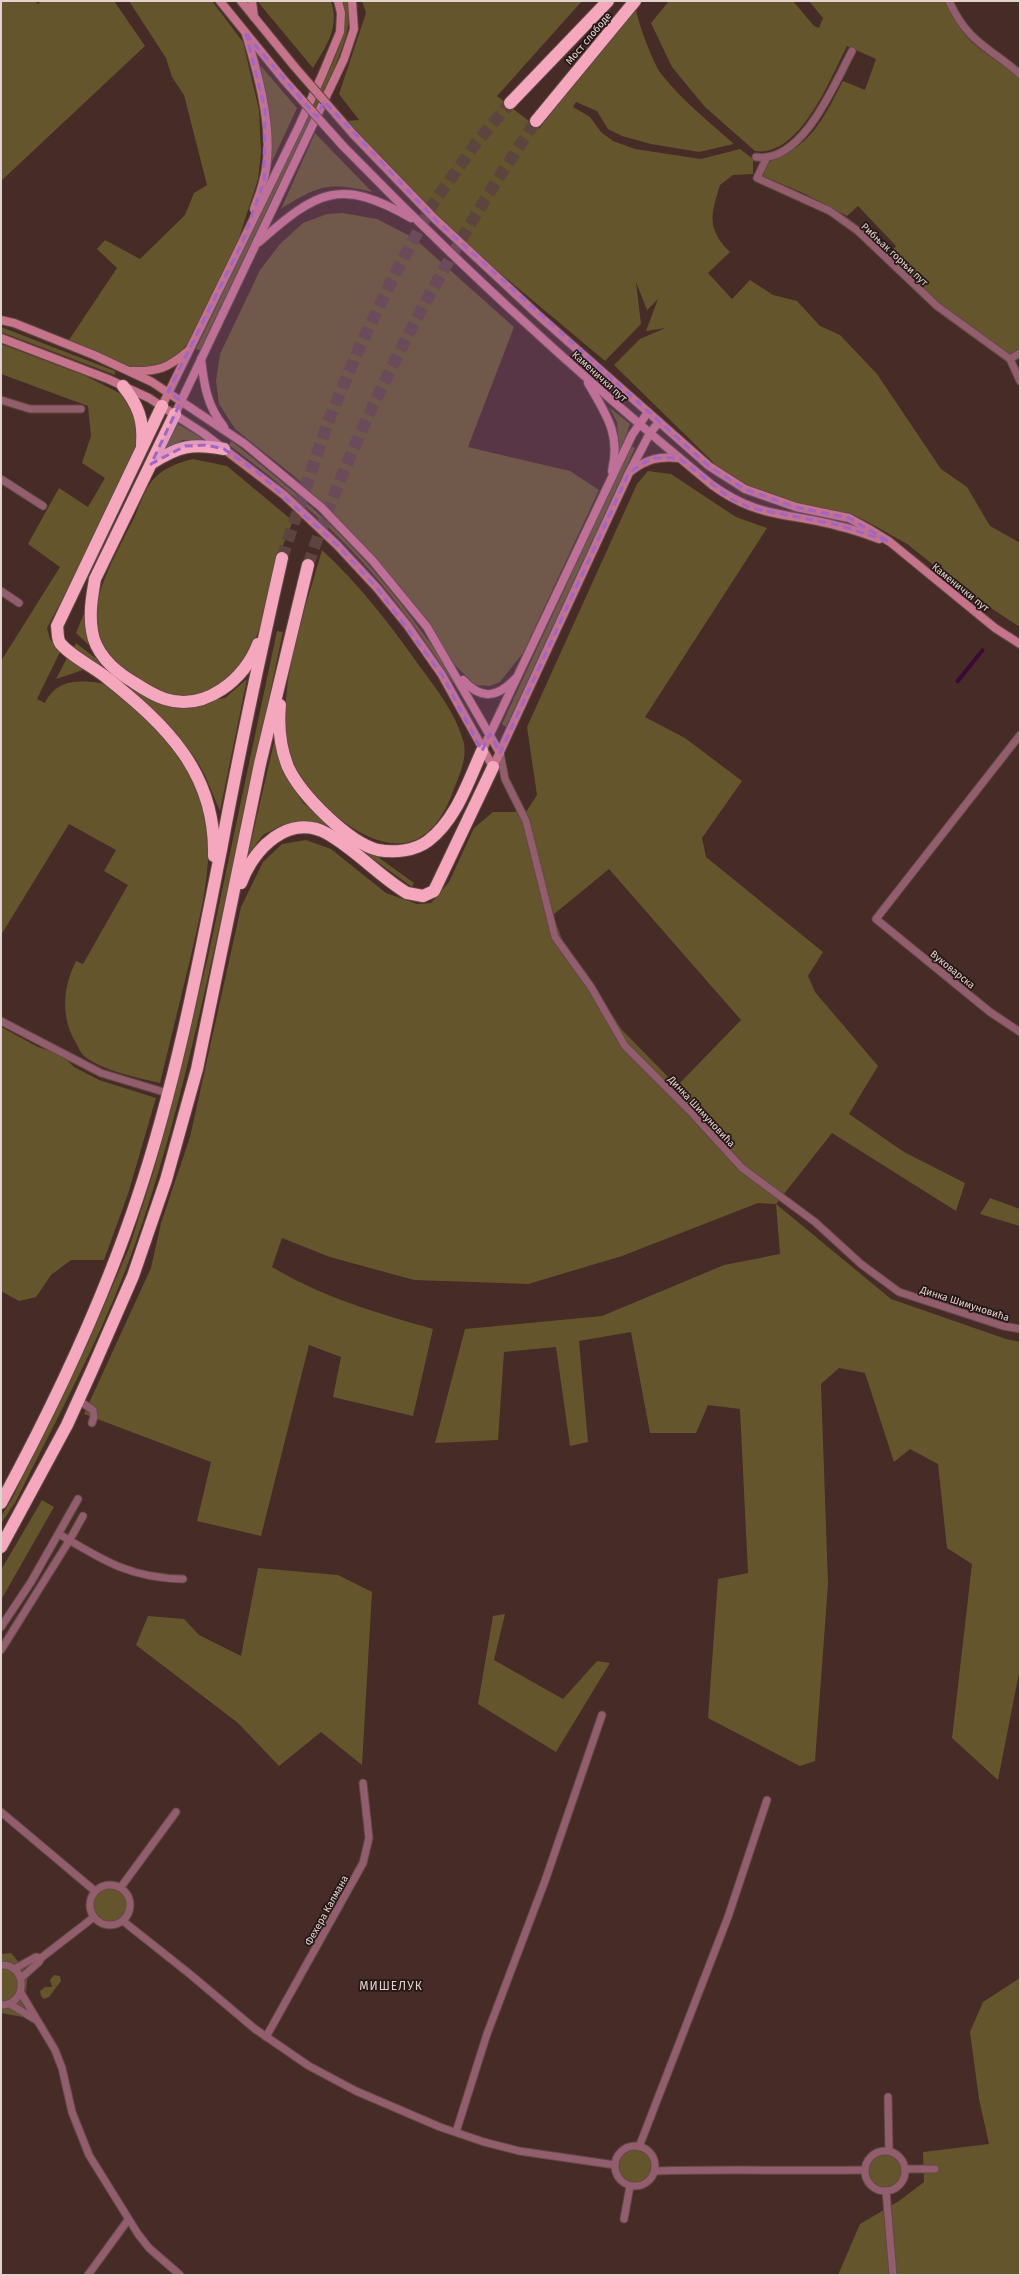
<svg xmlns="http://www.w3.org/2000/svg" width="1021" height="2276" font-family="'Fira Sans',sans-serif">
<rect width="100%" height="100%" fill="#462b26"/>
<g fill="#65552d" fill-rule="evenodd">
<polygon points="1,1 34,1 38,4 41,1 114,1 145,46 1,181"/>
<polygon points="129,1 212,1 243,42 259,110 261,152 258,179 237,244 192,340 167,364 143,370 128,367 69,340 117,268 97,249 105,240 140,259 185,215 194,193 207,185 184,95 172,77 166,58"/>
<path d="M331 1C340 28 326 46 313 68L258 2Z"/>
<path d="M343 1H347C353 25 343 46 334 69L200 350 196 349 331 67C340 45 349 25 343 1Z"/>
<path d="M362 1H582L497 96 539 129 571 86 636 10C639 25 653 64 662 75 683 101 709 122 734 144L699 152 651 144 622 136 608 129 597 111 576 102 573 107 590 117 601 132 613 141 635 149 701 159 740 149 753 159V174L733 175 720 185C711 215 706 228 730 252L708 273 732 299 750 280 773 295 797 301 820 326 840 335 877 374 941 469 967 487 990 526 1020 543V627L977 599 907 544 868 522 852 514 791 503 740 485 717 466 614 365 640 339 665 328 646 331 658 299 647 310 636 282 641 324 605 361 476 253 429 208 346 121 359 120 339 94 366 13Z"/>
<path d="M669 1H793L814 26 819 28 823 18 809 1H946C953 16 960 32 973 43 987 56 1006 65 1020 79V348L1010 354 1006 353 941 304 888 255 896 246 858 206 847 216 803 193 763 176 768 163C776 157 786 154 795 148 818 133 830 105 843 81L865 90 876 59 847 46C831 77 800 158 755 151L705 107 672 67 651 23Z"/>
<path d="M260 65 297 108 270 166C271 130 268 99 260 65Z"/>
<path d="M315 133 372 192C329 182 319 185 281 209Z"/>
<polygon points="343,213 377,219 414,238 514,327 468,447 570,471 599,490 523,653 500,682 490,686 475,685 452,662 400,586 347,528 294,476 235,429 219,404 216,381 220,354 260,270 280,244 303,223 327,214"/>
<polygon points="1,327 115,371 115,375 1,332"/>
<path d="M1 344 86 376 121 394 134 415 138 430 135 461 47 628 50 639 60 652 37 699 45 703C56 680 77 680 100 683 109 684 136 710 145 717 155 726 163 737 171 747 227 817 208 880 190 960 180 1001 170 1042 160 1083 138 1078 101 1070 84 1056 81 1053 78 1047 76 1043 60 1017 63 987 76 961L83 964 128 885 104 871 116 850 69 824 1 935V661L60 567 28 544 59 488 88 507 105 478 82 463 91 436 88 406 1 374Z"/>
<polygon points="609,407 630,424 619,455 617,422"/>
<polygon points="178,424 205,440 183,440 164,449"/>
<path d="M231 441C273 474 316 508 352 547 391 588 425 634 456 681L453 683C436 657 418 630 399 606 352 543 291 491 229 445Z"/>
<polygon points="631,446 635,448 506,727 502,724"/>
<path d="M193 459 227 466 293 521C287 535 281 549 277 563 266 602 261 643 235 675 229 682 219 686 212 689 200 693 189 698 177 696 148 693 102 661 96 631 90 595 119 549 134 518 139 507 144 492 151 482 161 469 177 463 193 459Z"/>
<path d="M648 471 671 474 736 517 767 528 645 717 685 738 742 781 702 838 706 857 823 952 808 976 815 992 878 1066 849 1114 904 1152 965 1183 956 1211 832 1133 776 1204 891 1299 1006 1339 1020 1342V1668L998 1780 952 1738 972 1564 947 1548 938 1464 910 1449 894 1462 865 1373 839 1368 821 1384 828 1584 815 1761 800 1766 708 1718 718 1579 748 1573 740 1409 708 1405 696 1433H650L631 1332 579 1341 588 1442 570 1446 556 1347 504 1352 498 1440 435 1443 465 1329 602 1316 724 1265 780 1254 776 1204 758 1203 622 1256 528 1284 414 1280 330 1257 282 1238 272 1267C322 1297 377 1313 433 1329L413 1416 333 1397 341 1357 309 1345 261 1536 197 1521 211 1462 84 1414 151 1268 161 1223 190 1137 241 907 263 862 282 844 306 840 331 849 386 893 417 904 431 903 449 882 474 828 493 812H526L537 795 527 727 637 484ZM609 869 741 1020 677 1086 622 1030 562 939 553 915Z"/>
<path d="M322 550C359 584 389 623 418 664 435 687 455 712 463 740 468 756 460 774 454 789 447 809 435 831 415 840 369 860 295 788 288 747 277 681 305 612 322 550Z"/>
<polygon points="88,604 92,648 76,633"/>
<path d="M277 631 283 632C260 740 237 847 213 955 191 1053 168 1152 134 1247 103 1335 57 1417 16 1501L1 1524V1516L12 1499 87 1345 129 1248 155 1167 208 957Z"/>
<path d="M76 643 144 696 174 706 225 698 247 679 220 811C212 794 206 773 195 758 164 712 116 681 73 648Z"/>
<polygon points="68,656 86,669 56,679"/>
<polygon points="275,738 289,781 303,803 414,883 412,887 329,827 303,822 280,826 263,835 248,855"/>
<polygon points="1,1027 38,1047 62,1055 74,1067 99,1080 156,1098 128,1194 104,1260 71,1260 51,1275 36,1297 19,1301 1,1291"/>
<polygon points="990,1198 1020,1209 1020,1226 980,1214"/>
<polygon points="42,1500 54,1507 1,1600 1,1570"/>
<polygon points="258,1568 338,1575 372,1592 362,1765 321,1732 279,1766 238,1723 136,1645 148,1616 184,1619 199,1635 241,1656"/>
<polygon points="505,1614 494,1660 563,1699 597,1661 610,1663 556,1752 478,1704 493,1616"/>
<circle cx="110" cy="1905" r="17"/>
<polygon points="11,1953 28,1973 23,2017 1,2013 1,1954"/>
<polygon points="54,1975 60,1976 61,1981 49,1997 44,1999 41,1996 40,1991 45,1987 52,1987 50,1980"/>
<polygon points="1020,1978 1020,2275 838,2275 860,2224 899,2201 924,2182 923,2152 989,2144 979,2099 970,2032 983,2002"/>
<circle cx="635" cy="2166" r="18"/>
<circle cx="886" cy="2171" r="18"/>
</g>
<polygon fill="#3b0837" points="982,648 985,650 958,684 955,681"/>
<g fill="none" stroke-linecap="round" stroke-linejoin="round">
<g stroke="#5e443f" stroke-width="12" stroke-dasharray="12 6" stroke-linecap="butt">
<polyline points="282,558 328,422 360,346 395,274 434,202 477,142 510,103"/>
<path d="M308 565C362 409 444 257 536 121"/>
</g>
<g stroke="#624944" stroke-width="9">
<g id="street">
<path d="M949 1C968 43 988 46 1020 74"/>
<path d="M756 157C802 164 834 85 852 51"/>
<polyline points="766,159 757,178 830,211 858,231 937,306 1010,359 1020,381"/>
<polyline points="1010,359 1020,353"/>
<polyline points="1,400 30,409 81,409"/>
<polyline points="1,479 43,506"/>
<polyline points="1,591 19,603"/>
<polyline points="1020,735 876,919 990,1012 1020,1032"/>
<polyline points="500,753 505,779 526,821 555,937 591,987 625,1046 690,1111 742,1168 815,1222 861,1264 899,1292 1003,1326 1020,1329"/>
<polyline points="1,1021 101,1073 167,1093"/>
<polyline points="78,1400 93,1410 94,1417 92,1423"/>
<path d="M59 1534C102 1560 130 1578 183 1579"/>
<polyline points="1,1627 31,1582 78,1499"/>
<polyline points="1,1650 69,1541 83,1516"/>
<polyline points="1,1812 95,1891"/>
<circle cx="110" cy="1905" r="20"/>
<polyline points="121,1887 176,1812"/>
<polyline points="123,1921 191,1975 255,2029 309,2066 356,2091 440,2127 484,2142 519,2151 615,2165"/>
<path d="M1 1965C28 1964 28 2005 1 2005"/>
<polyline points="14,1969 36,1957 41,1958"/>
<polyline points="21,1978 39,1962 41,1958 94,1917"/>
<polyline points="21,1993 55,2050 62,2068 72,2112 89,2155 138,2234 149,2248 180,2275"/>
<polyline points="10,2004 36,2020"/>
<polyline points="266,2037 363,1863 369,1838 363,1783"/>
<polyline points="888,2097 889,2151"/>
<polyline points="456,2132 487,2034 545,1881 602,1715"/>
<circle cx="635" cy="2166" r="20"/>
<polyline points="639,2147 728,1917 767,1800"/>
<circle cx="885" cy="2171" r="20"/>
<polyline points="905,2169 935,2169"/>
<path d="M655 2171C725 2169 795 2171 865 2170"/>
<polyline points="886,2191 893,2275"/>
<polyline points="624,2219 630,2186"/>
<polyline points="88,2275 128,2220"/>
</g>
</g>
<g stroke="#624944" stroke-width="10">
<g id="secondary">
<polyline points="220,1 284,80"/>
<polyline points="241,1 294,66"/>
<polyline points="252,1 254,17"/>
<path d="M246 34C259 77 276 138 263 182 261 191 257 200 254 209"/>
<polyline points="353,134 435,219 537,314 709,466 745,489 796,507 849,518 869,529 890,542 995,628 1020,644"/>
<path d="M343 146C459 265 583 379 712 485 759 519 787 512 838 526 852 529 866 534 879 539"/>
<path d="M259 242C317 191 340 177 411 218"/>
<polyline points="1,320 14,323 94,355 152,382 245,444 321,507 373,561 427,627 500,753"/>
<polyline points="1,338 108,379 149,398 203,433 284,495 337,545 377,588 407,625 442,675 493,767"/>
<path d="M201 359C204 385 207 406 224 427"/>
<path d="M131 371C158 372 168 368 188 351"/>
<path d="M588 383C606 414 621 434 612 471"/>
<polyline points="162,406 299,126 323,73 340,32 341,13 338,1"/>
<polyline points="175,414 344,59 354,29 352,1"/>
<path d="M631 471C647 459 659 456 679 458"/>
<path d="M463 680C481 700 497 698 515 679"/>
<polyline points="482,751 632,435 648,412"/>
<polyline points="493,767 629,473 650,433 659,422"/>
</g>
</g>
<g stroke="#624944" stroke-width="14">
<g id="highway">
<polyline points="510,103 608,1"/>
<polyline points="536,121 635,1"/>
<path d="M123 386C138 405 144 420 142 445"/>
<path d="M162 406 57 626C58 632 57 638 60 643 70 656 94 667 107 678 167 726 216 773 214 856"/>
<path d="M175 414 95 579C92 596 89 614 92 631 95 652 112 669 130 680 141 687 152 695 165 699 205 712 245 679 258 644"/>
<path d="M152 463C179 446 192 443 224 449"/>
<path d="M280 705C278 726 280 747 288 767 301 795 349 843 378 850 394 853 415 851 428 841 456 820 468 782 482 751"/>
<path d="M241 883C253 849 289 812 328 834 356 850 379 876 407 893L423 896 434 891 493 767"/>
<path d="M1 1503C54 1405 102 1304 137 1199 175 1086 198 967 221 850 239 752 260 655 282 558"/>
<polyline points="1,1547 67,1425 92,1370 133,1276 166,1180 197,1069 260,764 308,565"/>
</g>
</g>
<use href="#street" stroke="#925d6c" stroke-width="7"/>
<use href="#secondary" stroke="#c6738c" stroke-width="8"/>
<use href="#highway" stroke="#f5a7bd" stroke-width="12"/>
<g stroke="#624944" stroke-width="10" stroke-linecap="butt">
<g id="secondary-bridge">
<polyline points="294,66 353,134"/>
<polyline points="284,80 343,146"/>
</g>
</g>
<use href="#secondary-bridge" stroke="#c6738c" stroke-width="8"/>
</g>
<path fill="#a066c5" fill-opacity="0.2" stroke="#a066c5" stroke-width="3" stroke-dasharray="8 5" stroke-linejoin="round" d="M246 34 317 117 324 101 435 219 709 466 745 489 796 507 849 518 890 542 838 525 751 508 731 499 679 458H652L629 473 500 753 490 734 482 751 442 675 377 588 337 545 257 472 224 449 206 445 185 446 151 464 181 401 168 392 242 243 264 181 265 110Z"/>
<g text-anchor="middle" stroke-width="3.5" stroke-linejoin="round" paint-order="stroke">
<g font-size="10" fill="#e4d2cf" stroke="#241715">
<text transform="translate(588 38) rotate(-50)" y="4">Мост слободе</text>
<text transform="translate(895 254) rotate(43)" y="4">Рибњак горњи пут</text>
<text transform="translate(600 376) rotate(42)" y="4">Каменички пут</text>
<text transform="translate(961 587) rotate(39)" y="4">Каменички пут</text>
<text transform="translate(953 969) rotate(39)" y="4">Вуковарска</text>
<text transform="translate(702 1111) rotate(47)" y="4">Динка Шимуновића</text>
<text transform="translate(965 1303) rotate(18)" y="4">Динка Шимуновића</text>
<text transform="translate(326 1910) rotate(-61)" y="4">Фехера Калмана</text>
</g>
<g font-size="12" letter-spacing="1" fill="#e4d2cf" stroke="#241715">
<text x="391" y="1990">МИШЕЛУК</text>
</g>
</g>
<rect width="1021" height="2276" fill="none" stroke="#e4d2cf" stroke-width="4"/>
</svg>
